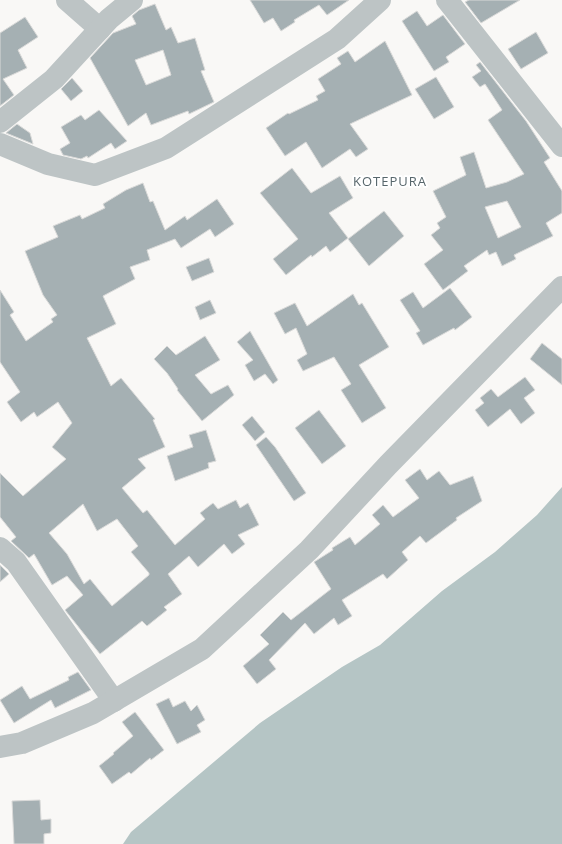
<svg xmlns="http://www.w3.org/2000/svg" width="562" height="844" font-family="'Open Sans',sans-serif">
<rect width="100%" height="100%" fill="#f9f8f6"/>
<polygon fill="#b5c5c5" points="562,487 562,844 123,844 131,832 260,723 342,667 380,645 442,591 495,552 537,515"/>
<g fill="#a5b0b3" stroke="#dadad9" fill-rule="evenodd">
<polygon points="250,0 349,0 327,15 319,5 294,20 295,22 281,31 273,18 264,23"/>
<polygon points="469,0 520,0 481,23 465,2"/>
<path d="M155 4 166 30 171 27 178 43 195 38 205 70 201 71 214 102 189 114 188 111 151 125 146 113 128 126 90 58 113 33 136 24 132 16 139 10ZM163 50 171 75 146 85 135 60Z"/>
<polygon points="417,11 427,26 443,15 465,44 446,57 449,62 434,71 402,21"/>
<polygon points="25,17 38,37 18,50 27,68 3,79 14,95 0,106 0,33"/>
<polygon points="536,32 548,53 521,69 508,49"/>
<polygon points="385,41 412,95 350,124 368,149 356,157 350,149 322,168 306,142 285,156 266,128 288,113 289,114 318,100 316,96 325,91 318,79 341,64 337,58 348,51 355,62"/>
<path d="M480 62 526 121 550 158 544 162 562 191V213L546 223 553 236 514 255 516 259 502 266 496 252 489 255 487 250 464 266 468 271 443 290 424 264 443 250 431 235 440 228 437 223 446 217 433 191 466 175 460 157 474 152 486 188 507 182 524 174 488 120 502 110 485 84 480 87 472 77 481 71 476 65ZM507 201 521 227 498 238 485 207Z"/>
<polygon points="436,77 454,107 434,119 415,89"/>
<polygon points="72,78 83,91 71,101 61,89"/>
<polygon points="99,110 127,141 115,149 111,143 88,158 87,156 81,159 63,155 60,149 70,143 61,127 81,115 85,120"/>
<polygon points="17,124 30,133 33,144 6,133"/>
<polygon points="292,168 311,193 340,176 353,198 329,213 348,238 330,252 326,246 312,257 311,255 286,275 273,259 298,239 260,193"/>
<path d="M143 183 150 202 153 201 165 230 185 216 187 220 217 199 234 224 215 237 210 229 181 248 175 239 147 250 150 260 130 267 135 279 103 296 116 324 87 338 111 386 121 378 155 419 153 420 165 447 138 459 146 468 122 488 143 513 147 510 175 545 205 519 200 513 213 503 218 509 236 500 240 508 248 503 259 525 238 535 245 544 232 554 224 544 198 567 189 556 168 574 182 594 164 607 167 610 147 626 142 621 100 654 65 610 83 595 67 576 52 585 34 554 29 558 11 541 16 537 0 517V473L23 496 66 459 52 447 72 423 58 402 37 417 34 412 21 422 7 402 20 392 0 362V290L14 312 10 315 26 341 53 322 51 319 57 315 43 295 25 251 58 237 53 226 80 215 82 219 105 208 103 204 126 190ZM83 504 97 531 117 519 138 546 131 552 149 573V575L112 606 90 579 84 584 67 554 49 533Z"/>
<polygon points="384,211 404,236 369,266 348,239"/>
<polygon points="209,258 214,272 192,281 186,267"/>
<polygon points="450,288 472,317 455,330 454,328 423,345 416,333 420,331 400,300 413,292 423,308"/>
<polygon points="353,294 359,305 362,303 389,347 359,365 386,408 362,423 341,390 351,384 334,357 303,371 297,360 307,354 296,328 285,334 274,313 295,303 307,326"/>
<polygon points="210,300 216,313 200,320 195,307"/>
<polygon points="250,331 278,380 273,384 265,374 254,381 245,365 253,360 237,342"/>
<polygon points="205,336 220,360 195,375 211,394 228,385 234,395 202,421 177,390 178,389 167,373 154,359 167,346 176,355"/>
<polygon points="542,343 562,359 562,385 530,359"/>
<polygon points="525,377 535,390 524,398 535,413 521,424 510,409 488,427 475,410 484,403 480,398 491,389 498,397"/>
<polygon points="319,410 346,446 322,464 295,428"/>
<polygon points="252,416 265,432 255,441 242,425"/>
<polygon points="206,430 216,461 208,463 209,468 175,481 167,456 193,447 189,435"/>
<polygon points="266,437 275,447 306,493 294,501 256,445"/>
<polygon points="420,469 427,480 439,471 450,485 473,476 482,501 456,518 457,520 426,543 420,536 402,552 408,560 387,579 383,574 342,600 352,616 338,625 334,618 314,634 305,623 269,660 276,669 257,684 243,666 269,644 260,635 283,612 291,620 331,589 314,562 333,550 332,548 350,537 355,545 380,524 372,515 383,505 393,517 419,498 405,480"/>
<polygon points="0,565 9,574 0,582"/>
<polygon points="78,672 91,690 55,708 51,700 14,723 0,700 22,686 30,699 69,680 68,677"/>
<polygon points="169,698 173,707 185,701 191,711 197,705 205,720 197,725 201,732 177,744 156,704"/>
<polygon points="135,712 164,750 151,760 150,758 131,774 129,772 112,784 99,766 114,754 113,753 133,736 122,722"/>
<polygon points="40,800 41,820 51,819 51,833 44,834 44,844 14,844 12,801"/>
</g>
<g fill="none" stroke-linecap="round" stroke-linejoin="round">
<g stroke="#bdc4c5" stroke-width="22">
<polyline points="67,0 100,29"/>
<polyline points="447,0 562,146"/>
<polyline points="0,122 54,79 109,19 132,0"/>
<polyline points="0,144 48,164 95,175 166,148 337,39 380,0"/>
<polyline points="0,548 16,562 114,701"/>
<polyline points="0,747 22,743 93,713 202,649 309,550 388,465 562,287"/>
</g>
</g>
<g text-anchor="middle" stroke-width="4" stroke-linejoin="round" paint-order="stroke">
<g font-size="13" letter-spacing="1" fill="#57666b" stroke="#fff">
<text x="390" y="186">KOTEPURA</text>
</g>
</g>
</svg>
